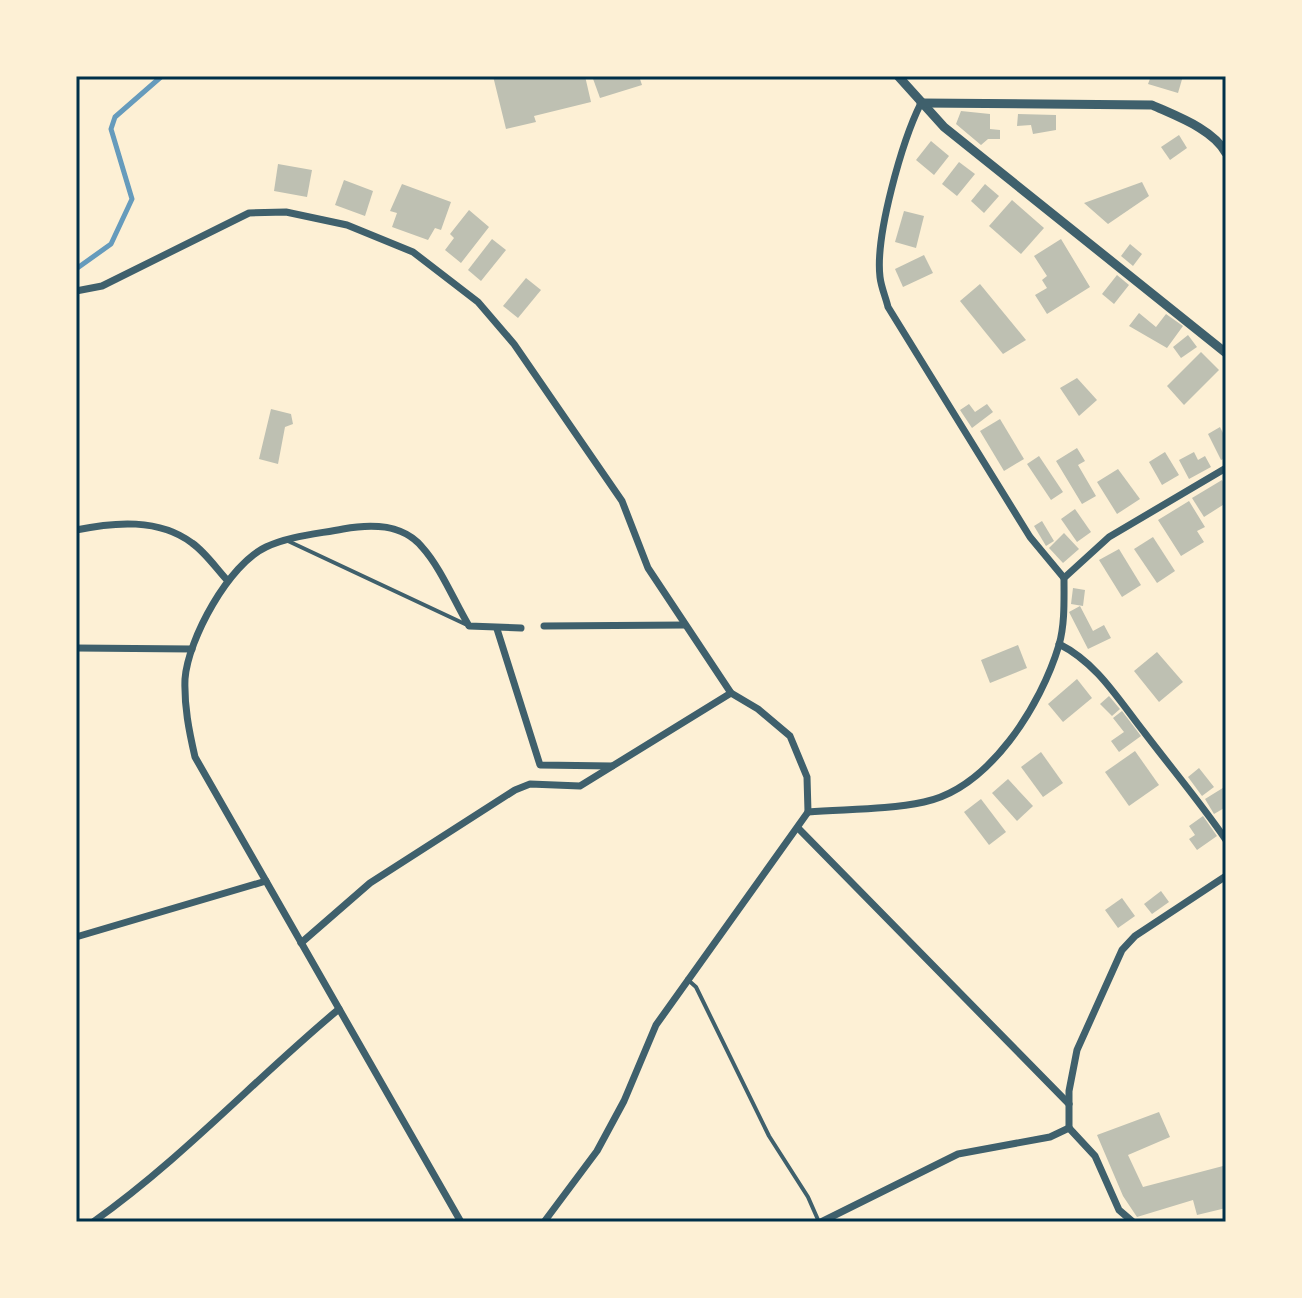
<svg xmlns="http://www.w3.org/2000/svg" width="1302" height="1298" font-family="'PT Sans',sans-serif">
<rect width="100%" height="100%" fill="#fdf0d5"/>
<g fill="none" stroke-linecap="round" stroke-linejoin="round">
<polyline stroke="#669bbc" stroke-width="5" points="76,269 111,244 132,199 111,129 115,117 162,76"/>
</g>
<g fill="#bec0b2">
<polygon points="493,76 585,76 591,102 534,116 536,122 506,129"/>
<polygon points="592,76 639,76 642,85 600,98"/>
<polygon points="1151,76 1183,76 1178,93 1148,84"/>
<polygon points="961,111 990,114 990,129 1000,130 1000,139 988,139 981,145 956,124"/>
<polygon points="1018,114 1056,115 1056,130 1033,134 1031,125 1017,126"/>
<polygon points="1179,135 1187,148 1170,160 1161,147"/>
<polygon points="931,141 949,156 934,175 916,160"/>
<polygon points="959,162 975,174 957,196 942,184"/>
<polygon points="278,164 312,170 307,197 274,191"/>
<polygon points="344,180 373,191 365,216 335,205"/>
<polygon points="1142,182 1149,196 1108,224 1084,203"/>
<polygon points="402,184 451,202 441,230 435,228 428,240 392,227 397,213 390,211"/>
<polygon points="985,184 999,196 984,213 971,201"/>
<polygon points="1012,200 1044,228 1021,254 989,226"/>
<polygon points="469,210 489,227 461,263 445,250 454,238 450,234"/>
<polygon points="904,211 924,216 916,248 895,242"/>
<polygon points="492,239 506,250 481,281 468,270"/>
<polygon points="1061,239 1090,287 1047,314 1035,295 1047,288 1042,280 1047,276 1034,256"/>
<polygon points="1130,244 1142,254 1133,266 1121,256"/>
<polygon points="924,255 933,273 903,287 895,269"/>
<polygon points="1117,275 1129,285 1114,304 1102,294"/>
<polygon points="526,278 541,290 518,318 503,306"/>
<polygon points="980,284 1026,340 1003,354 960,301"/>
<polygon points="1139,313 1156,327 1166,314 1183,326 1167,348 1129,326"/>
<polygon points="1188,335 1197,347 1181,358 1173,347"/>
<polygon points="1201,352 1219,370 1184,405 1167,386"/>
<polygon points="1077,378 1097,400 1079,416 1060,388"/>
<polygon points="969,404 975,412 987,404 993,412 972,428 960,410"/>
<polygon points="271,409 291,414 293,424 285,427 278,464 259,459"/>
<polygon points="1000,419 1024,459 1004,471 980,431"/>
<polygon points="1220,427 1226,439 1226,458 1221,460 1208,434"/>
<polygon points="1077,448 1085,461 1078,465 1096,496 1082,504 1056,461"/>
<polygon points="1165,452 1179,475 1162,485 1149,462"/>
<polygon points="1194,452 1198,460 1205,456 1211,467 1189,479 1179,460"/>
<polygon points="1039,456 1063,492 1051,500 1027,464"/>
<polygon points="1118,469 1140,499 1117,514 1097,482"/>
<polygon points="1222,480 1226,487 1226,503 1204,517 1192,498"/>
<polygon points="1189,501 1205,527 1197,531 1204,542 1181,556 1158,520"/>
<polygon points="1075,509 1091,532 1077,542 1061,519"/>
<polygon points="1042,521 1054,541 1046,546 1034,526"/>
<polygon points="1064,533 1079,549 1063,563 1049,548"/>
<polygon points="1153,537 1175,571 1157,583 1134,549"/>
<polygon points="1119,549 1141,585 1122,597 1099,560"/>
<polygon points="1073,588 1085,590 1083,606 1071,604"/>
<polygon points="1080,606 1093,631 1104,625 1111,638 1088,649 1069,612"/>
<polygon points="1018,645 1027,668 990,683 981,660"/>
<polygon points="1157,652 1183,682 1159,702 1134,671"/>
<polygon points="1077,679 1092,698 1063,722 1048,704"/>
<polygon points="1109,696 1120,709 1112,716 1100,704"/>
<polygon points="1122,711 1141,736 1119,752 1111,741 1124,732 1113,718"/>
<polygon points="1135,751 1159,785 1129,806 1105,772"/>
<polygon points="1041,752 1063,783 1043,797 1021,767"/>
<polygon points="1199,768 1214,787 1202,796 1188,777"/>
<polygon points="1008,779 1033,806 1017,821 992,793"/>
<polygon points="1226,786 1226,807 1214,814 1205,799"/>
<polygon points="981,799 1006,832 989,845 964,812"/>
<polygon points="1203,816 1217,836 1197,850 1189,839 1195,835 1189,826"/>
<polygon points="1161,891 1169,902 1152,914 1144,904"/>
<polygon points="1122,898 1135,916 1118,928 1105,910"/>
<polygon points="1159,1112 1170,1137 1128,1155 1143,1187 1223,1166 1226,1208 1197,1215 1193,1200 1137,1217 1123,1196 1097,1135"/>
</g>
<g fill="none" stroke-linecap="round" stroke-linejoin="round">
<g stroke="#3f606c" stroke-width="4">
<polyline points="288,541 465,624"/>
<polyline points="687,979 696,987 769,1136 808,1197 819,1222"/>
</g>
<g stroke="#3f606c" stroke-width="7">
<path d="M921 103C902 141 875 236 880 277 881 287 886 298 888 307L1030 537 1064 578"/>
<polyline points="76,291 102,286 249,213 286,212 347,225 413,252 478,302 514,344 622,501 648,568 731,693 758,709 790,736 807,777 808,812 656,1025 624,1101 597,1151 544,1222"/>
<path d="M76 530C114 522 159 518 192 543 205 552 216 568 227 580"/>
<polyline points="544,626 685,625"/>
<polyline points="497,629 540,765 612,766"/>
<path d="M1059 644C1097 663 1118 699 1144 732 1172 769 1200 802 1226 840"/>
<polyline points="76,648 192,649"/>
<path d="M808 812C846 809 887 810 924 802 990 788 1041 705 1059 645 1065 624 1064 600 1064 578L1109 537 1226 468"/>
<polyline points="799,829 1069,1104"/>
<polyline points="76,937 266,881"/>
<polyline points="301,943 370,883 515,790 530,784 580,786 731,693"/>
<polyline points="1069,1128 1069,1091 1077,1050 1122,950 1135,936 1226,876"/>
<polyline points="1069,1128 1095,1156 1119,1210 1133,1222"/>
<path d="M93 1222C182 1159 256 1078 339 1009"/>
<path d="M461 1222 195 757C189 731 184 706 185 679 188 639 229 564 266 547 289 536 317 534 343 529 370 524 402 523 422 547 441 568 454 601 469 626L521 628"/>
<polyline points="821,1222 958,1154 1050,1137 1069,1128"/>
</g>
<g stroke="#3f606c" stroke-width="9">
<polyline points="898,76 944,127 1226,353"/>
<path d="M921 103 1152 105C1176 116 1213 129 1226 153"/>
</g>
</g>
<rect width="1302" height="1298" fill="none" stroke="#fdf0d5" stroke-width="156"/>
<rect x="78" y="78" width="1146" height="1142" fill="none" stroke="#003049" stroke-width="3"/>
</svg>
